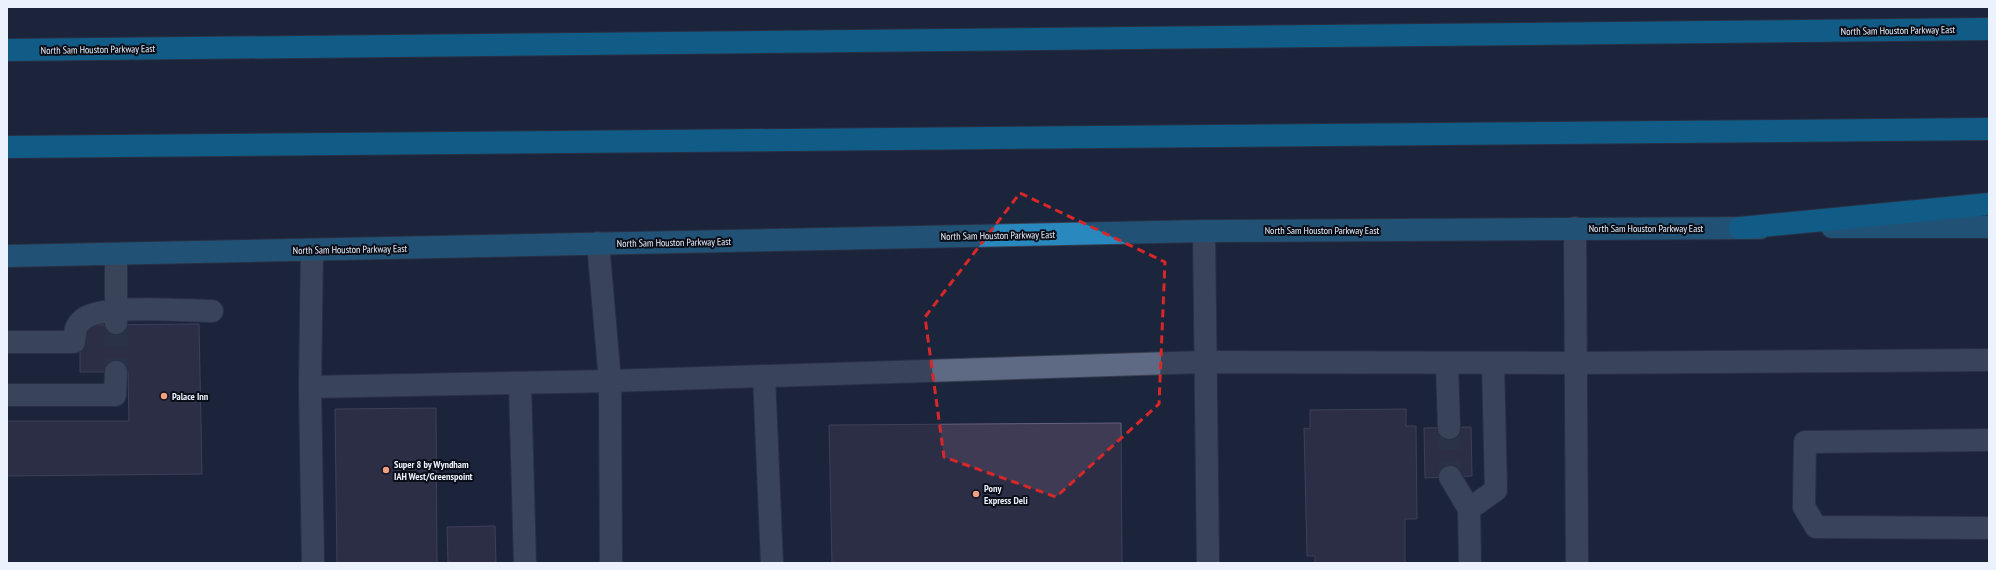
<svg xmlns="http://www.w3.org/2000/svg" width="1996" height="570" font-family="'PT Sans Narrow',sans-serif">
<rect width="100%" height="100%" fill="#1b253b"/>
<g fill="#403b54" stroke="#66617c">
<polygon points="199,324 202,474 7,476 7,421 129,421 128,372 80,372 80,325"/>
<polygon points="436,408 437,563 337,563 335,409"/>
<polygon points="1406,409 1406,426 1416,426 1417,519 1405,519 1405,563 1315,563 1315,556 1307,556 1304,428 1310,429 1310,410"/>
<polygon points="1121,423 1122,563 832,563 829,425"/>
<polygon points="1471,427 1472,476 1425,478 1424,428"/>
<polygon points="495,526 496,563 448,563 447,527"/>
</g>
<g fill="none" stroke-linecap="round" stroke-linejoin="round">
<g stroke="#3a4458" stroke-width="22" stroke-dasharray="22 11" stroke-linecap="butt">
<polyline points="116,325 116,372"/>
<polyline points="1449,428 1450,477"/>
</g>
<g stroke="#383f51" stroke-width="24">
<g id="minor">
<polyline points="1575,228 1577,563"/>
<polyline points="1204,231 1208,563"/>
<polyline points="598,243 610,381 611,563"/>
<polyline points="312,250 310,387 313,563"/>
<polyline points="116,254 116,323"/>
<path d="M7 342H74C75 333 75 326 82 320 101 303 185 311 212 311"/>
<polyline points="1447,363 1449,428"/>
<polyline points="764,376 772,563"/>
<polyline points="520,383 525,563"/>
<polyline points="310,387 610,381 1204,362 1575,363 1989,360"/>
<polyline points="7,395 115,395 116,372"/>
<polyline points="1989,440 1805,442 1804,507 1816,527 1989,528"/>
<polyline points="1450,477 1469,509"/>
<polyline points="1470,563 1469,509 1496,490 1493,363"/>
</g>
</g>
<g stroke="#383f51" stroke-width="24">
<g id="major">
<polyline points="1832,227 1989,227"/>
<polyline points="7,256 1204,231 1760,228"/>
</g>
</g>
<g stroke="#383f51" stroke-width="24">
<g id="highway">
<polyline points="7,50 1989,29"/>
<polyline points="7,147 1989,129"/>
<polyline points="1740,228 1989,204"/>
</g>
</g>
<use href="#minor" stroke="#5e6a84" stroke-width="22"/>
<use href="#major" stroke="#2989be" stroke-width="22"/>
<use href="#highway" stroke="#069ee4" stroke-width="22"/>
</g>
<path d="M0 0H1996V570H0ZM1020 193 1165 262 1159 404 1056 497 944 457 925 317Z" fill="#1b253b" fill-opacity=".55" fill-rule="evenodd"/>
<path fill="none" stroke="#d62828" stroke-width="3" stroke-dasharray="8 5" stroke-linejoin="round" d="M1020 193 1165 262 1159 404 1056 497 944 457 925 317Z"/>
<g fill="#f2a081" stroke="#0a0e18" stroke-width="1.5">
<circle cx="164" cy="396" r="4"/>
<circle cx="386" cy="470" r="4"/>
<circle cx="976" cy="494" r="4"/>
</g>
<g text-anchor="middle" stroke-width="4" stroke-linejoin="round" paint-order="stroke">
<g font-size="10" fill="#ebf1fd" stroke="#0a0e18">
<text transform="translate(1898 30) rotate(-1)" y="4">North Sam Houston Parkway East</text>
<text transform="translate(98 49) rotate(-1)" y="4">North Sam Houston Parkway East</text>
<text x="1646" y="232">North Sam Houston Parkway East</text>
<text x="1322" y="234">North Sam Houston Parkway East</text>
<text transform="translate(998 235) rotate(-1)" y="4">North Sam Houston Parkway East</text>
<text transform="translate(674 242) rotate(-1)" y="4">North Sam Houston Parkway East</text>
<text transform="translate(350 249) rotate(-1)" y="4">North Sam Houston Parkway East</text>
</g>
<g font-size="10" font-weight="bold" fill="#ebf1fd" stroke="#0a0e18" text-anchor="start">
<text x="172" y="400">Palace Inn</text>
<text x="394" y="468">Super 8 by Wyndham<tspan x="394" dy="12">IAH West/Greenspoint</tspan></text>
<text x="984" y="492">Pony<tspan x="984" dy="12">Express Deli</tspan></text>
</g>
</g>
<rect width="1996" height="570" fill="none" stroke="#ebf1fd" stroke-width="16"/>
</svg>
